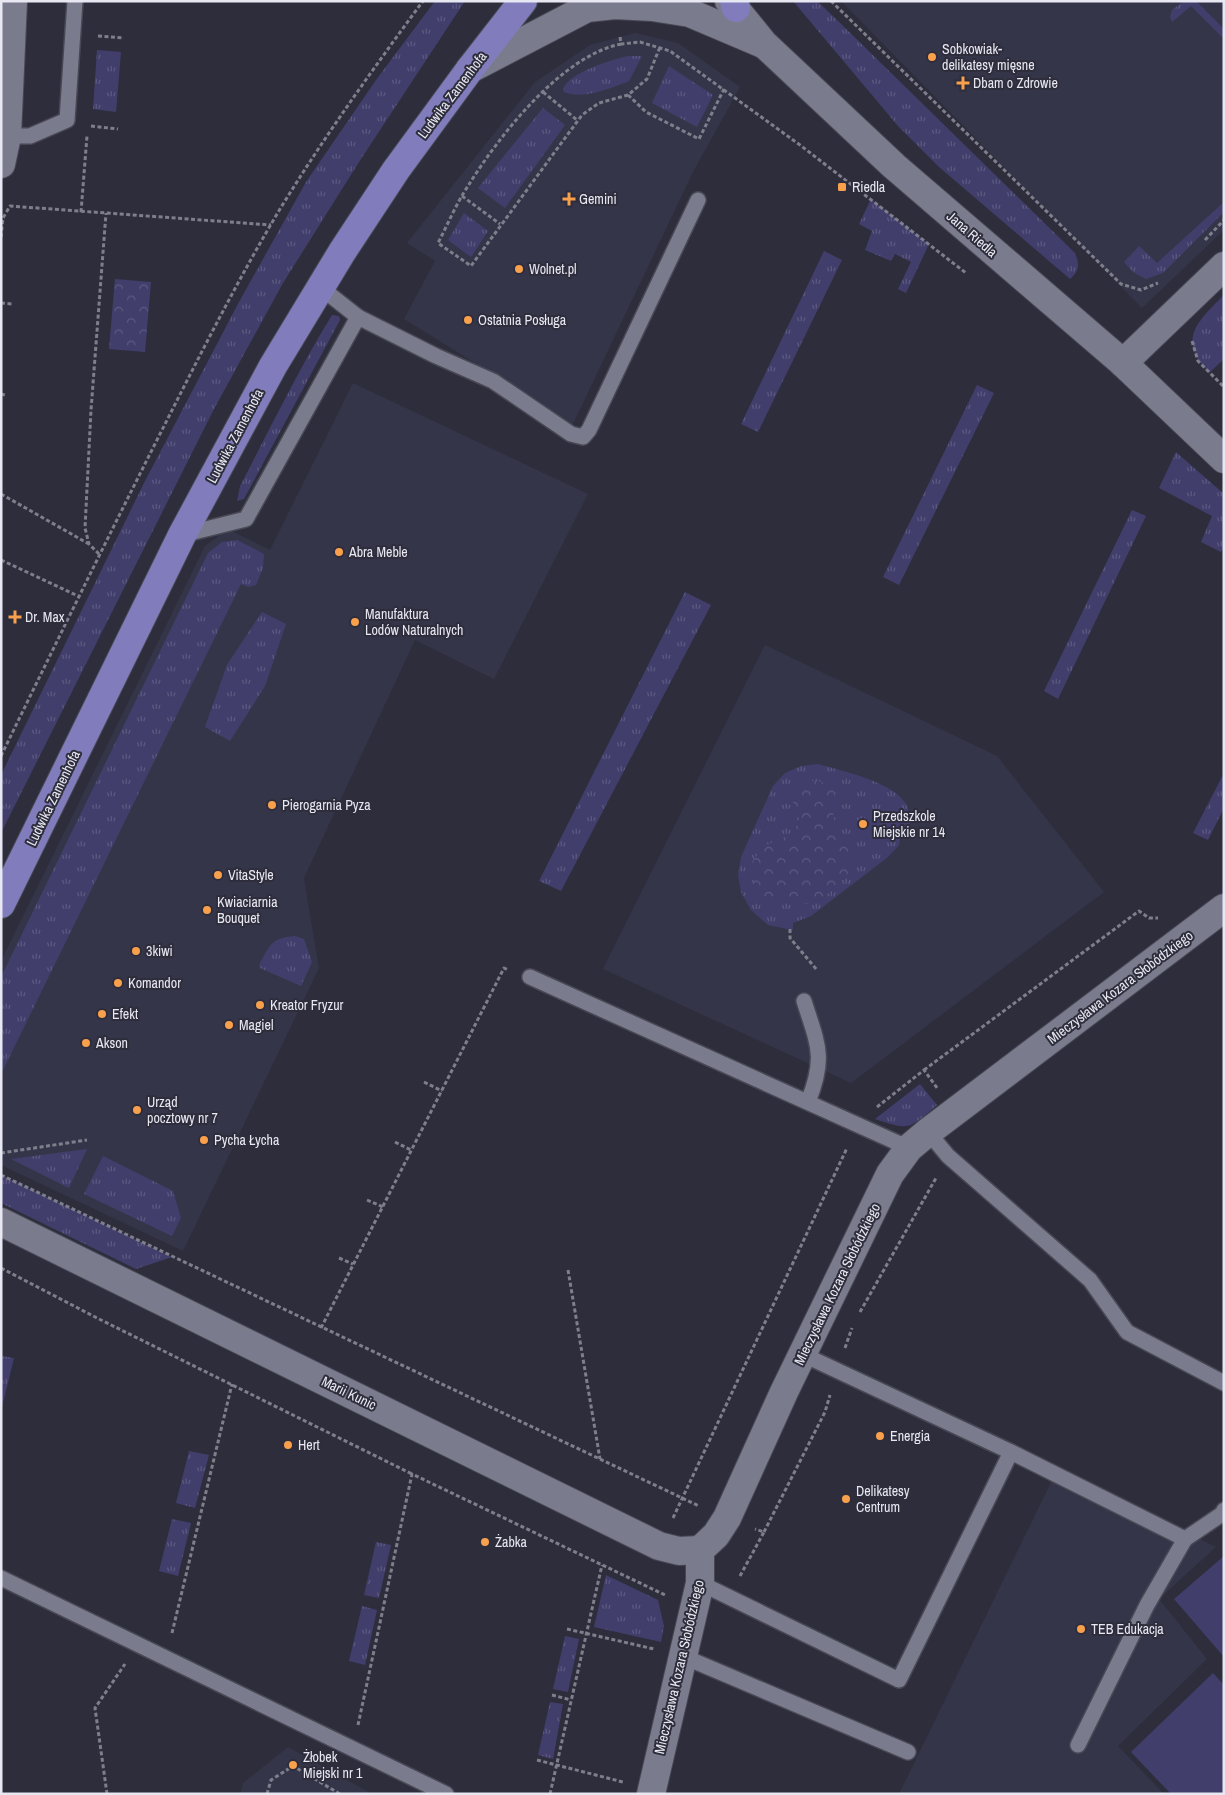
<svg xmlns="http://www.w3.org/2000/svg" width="1225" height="1795" font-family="'Archivo Narrow',sans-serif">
<defs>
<pattern id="grass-tufts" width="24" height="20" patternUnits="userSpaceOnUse" patternTransform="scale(1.25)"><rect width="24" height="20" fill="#413e6c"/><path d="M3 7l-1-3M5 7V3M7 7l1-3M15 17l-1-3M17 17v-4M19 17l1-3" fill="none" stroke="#5c5a81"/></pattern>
<pattern id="park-crowns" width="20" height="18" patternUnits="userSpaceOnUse" patternTransform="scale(1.25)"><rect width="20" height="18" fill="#413e6c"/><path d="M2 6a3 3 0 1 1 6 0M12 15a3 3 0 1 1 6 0" fill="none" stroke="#5c5a81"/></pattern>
</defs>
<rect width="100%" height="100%" fill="#2d2d3c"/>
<g fill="#35354a">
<polygon points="841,1 1224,1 1224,230 1142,308"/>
<polygon points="635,33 678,43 740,87 693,172 573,424 404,319 435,261 407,243 535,82 590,45"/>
<polygon points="353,383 588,494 494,679 415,640 304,878 319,968 183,1251 1,1165 1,961 205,546 228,529 270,550"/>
<polygon points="765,645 997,756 1104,892 851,1083 603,969"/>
<polygon points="1057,1470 1216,1547 1159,1599 1207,1659 1118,1746 1164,1794 899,1794"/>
<polygon points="288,1747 372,1794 240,1794 243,1783"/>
</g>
<g fill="url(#grass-tufts)">
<polygon points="435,1 465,1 359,162 283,283 214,409 1,833 1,775 145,481 239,302 306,182 376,80"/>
<path d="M793 1H817L834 17 1075 253C1080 265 1079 271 1070 279L939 167 898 126Z"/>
<polygon points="1184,1 1196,1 1224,29 1224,39 1191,6 1172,22 1170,17 1172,10"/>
<polygon points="97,50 121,52 116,112 93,109"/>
<path d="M628 56H642L629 81C611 88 583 100 564 92L563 89C570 72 611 60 628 56Z"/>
<polygon points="669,66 713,95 697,127 652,103"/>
<polygon points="543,108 565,125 505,208 478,188"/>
<polygon points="871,199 929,244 906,293 898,289 911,262 895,254 891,261 865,250 872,231 859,224"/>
<polygon points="1224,202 1224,212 1163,273 1146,279 1133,272 1124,262 1139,246 1157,263"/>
<polygon points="464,213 488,231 471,257 448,240"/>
<polygon points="824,251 842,260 758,432 741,424"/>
<path d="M1224 295V359L1209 373C1177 339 1197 322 1224 295Z"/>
<path d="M332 315 339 316 340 320 244 499 237 501 240 486C270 429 298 370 332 315Z"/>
<polygon points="977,385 994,393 899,585 883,577"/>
<polygon points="1176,452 1224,494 1224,547 1221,552 1201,542 1212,516 1159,488"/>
<polygon points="1132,510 1146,516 1058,699 1044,691"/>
<polygon points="237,540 264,554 263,568 256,585 249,587 241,584 1,1074 1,977 208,553 222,542"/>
<polygon points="685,592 711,605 561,891 539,881"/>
<polygon points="262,612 286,624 265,686 230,741 205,727 227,665"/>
<path d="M818 764C840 770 890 782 903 800 911 809 910 822 910 834L901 833 899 845 888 857 811 916 793 923V930L768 925 751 910 741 892 738 875 741 857 773 786 785 773 801 766Z"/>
<polygon points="1224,773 1224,808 1208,840 1193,833"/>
<path d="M295 936 304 939 312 962 301 986 260 968 259 965C270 945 271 938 295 936Z"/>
<path d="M920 1084 937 1105C909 1129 911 1131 875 1119Z"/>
<polygon points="87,1149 69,1188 11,1159"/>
<polygon points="103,1156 173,1191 181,1218 172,1236 84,1194"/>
<polygon points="1,1175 172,1257 136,1269 1,1203"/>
<polygon points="2,1356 14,1358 1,1411 1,1360"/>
<polygon points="189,1451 209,1455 195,1508 176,1503"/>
<polygon points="172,1519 191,1523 178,1576 159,1571"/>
<polygon points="376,1542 391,1545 379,1598 364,1595"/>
<polygon points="606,1575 658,1600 664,1626 661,1642 594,1627"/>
<polygon points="362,1606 377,1610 365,1665 349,1661"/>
<polygon points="565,1636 579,1639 568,1692 553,1689"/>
<polygon points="550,1702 563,1704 553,1759 538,1755"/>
</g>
<g fill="url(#park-crowns)">
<polygon points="115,279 151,282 145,352 109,349"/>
<polygon points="801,781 819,781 836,788 832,808 836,828 851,852 852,869 835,888 814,904 766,901 754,886 752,862 764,846 794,833 799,818 789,790"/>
</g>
<g fill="#413e6c">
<polygon points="1224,1556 1224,1657 1174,1599"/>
<polygon points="1213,1673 1224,1685 1224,1794 1171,1794 1131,1752"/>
</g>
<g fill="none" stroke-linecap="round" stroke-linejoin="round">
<g stroke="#484855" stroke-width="18">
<g id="lane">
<polyline points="7,136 30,136 67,120 75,1"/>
<polyline points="358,317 436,356 493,381 571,434 583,437 589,430 698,200"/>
<polyline points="182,535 246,519 358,317 320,287"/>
<polyline points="530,977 909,1148"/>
<path d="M804 1001C818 1045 826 1057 808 1102"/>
<polyline points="928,1132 948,1156 1090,1280 1127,1332 1224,1383"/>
<polyline points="804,1355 1011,1452 1185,1539 1222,1514 1224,1510"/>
<polyline points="1,1578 446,1794"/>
<polyline points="700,1583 899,1680 1011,1452"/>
<polyline points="682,1656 908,1752"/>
<polyline points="1078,1745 1147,1605 1185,1539"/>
</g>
</g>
<g stroke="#484855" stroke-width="30">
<g id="street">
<polyline points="729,1 764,44 894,166 1123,363 1224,459"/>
<polyline points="470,69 587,8 615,5 652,7 690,13 763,44"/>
<polyline points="1,164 7,136 13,1"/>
<polyline points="1123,363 1224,266"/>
<polyline points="1,1222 659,1546 679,1551 700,1550"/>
<polyline points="651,1794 700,1583 700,1550 716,1535 727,1518 784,1392 890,1174 909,1148 928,1132 1224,908"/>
</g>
</g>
<g stroke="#484855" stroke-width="30">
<g id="primary">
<polyline points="734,1 736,8"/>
<polyline points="1,904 182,535 273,366 342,252 396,170 470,69 523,1"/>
</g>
</g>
<g stroke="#7f7f8c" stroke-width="3" stroke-dasharray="4 2.5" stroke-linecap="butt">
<polyline points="831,1 1121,284 1141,290 1158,283"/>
<polyline points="98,36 124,38"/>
<polyline points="620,37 621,44 640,42 670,51 800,145 966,273"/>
<path d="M621 44C561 56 499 136 468 186 456 204 448 224 438 243L471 266 582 115 599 103 628 95 647 79 660 47"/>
<polyline points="543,92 577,120"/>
<polyline points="628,95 646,112 699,139 724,89"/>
<polyline points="91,126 118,129"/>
<polyline points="462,196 500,224"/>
<polyline points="81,212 87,136"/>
<polyline points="1,237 3,218 10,206 271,225"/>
<polyline points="1205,240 1224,220"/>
<polyline points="1,303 12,304"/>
<polyline points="1192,341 1198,361 1224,387"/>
<polyline points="1,394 5,395"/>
<polyline points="1,494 89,544"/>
<polyline points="99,554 89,544 85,528 91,410 106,213"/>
<polyline points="1,560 78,596"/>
<path d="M1 756C54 647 107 539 161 432 199 357 237 281 280 209 324 137 373 69 423 1"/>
<polyline points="790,929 790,938 817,970"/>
<polyline points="924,1070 1139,911 1149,918 1158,918"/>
<polyline points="424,1082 442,1091"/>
<polyline points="877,1107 924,1070 937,1088"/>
<polyline points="395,1142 411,1150"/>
<polyline points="1,1153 87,1140"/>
<polyline points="1,1175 699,1506"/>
<polyline points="367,1200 383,1207"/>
<polyline points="339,1258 353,1264"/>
<polyline points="1,1268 97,1318 412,1474"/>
<polyline points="568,1270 600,1459"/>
<polyline points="860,1312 936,1178"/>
<polyline points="321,1328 504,968 508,970"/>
<polyline points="845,1348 852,1328"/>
<polyline points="673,1518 847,1148"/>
<polyline points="764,1532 825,1412 830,1395"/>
<polyline points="740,1576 764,1532 755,1529"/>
<polyline points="567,1629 654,1649"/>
<polyline points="172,1633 232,1384"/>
<polyline points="552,1695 571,1700"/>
<polyline points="358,1725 412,1474 665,1595"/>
<polyline points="537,1760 623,1782"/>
<polyline points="107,1794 95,1708 125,1664"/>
<polyline points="267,1794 271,1780 293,1766 340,1794"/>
<polyline points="550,1794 602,1565"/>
</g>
<use href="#lane" stroke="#7b7b8e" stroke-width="15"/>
<use href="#street" stroke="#7b7b8e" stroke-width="28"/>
<use href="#primary" stroke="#817dbc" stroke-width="28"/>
</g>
<g fill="#f9a04d" stroke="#2d2d3c" stroke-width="2">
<circle cx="932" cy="57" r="5"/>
<path d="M960.5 75.5h5v5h5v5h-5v5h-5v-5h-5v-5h5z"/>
<rect x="837" y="182" width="10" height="10" rx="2.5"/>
<path d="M566.5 191.5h5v5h5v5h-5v5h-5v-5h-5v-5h5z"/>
<circle cx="519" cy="269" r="5"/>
<circle cx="468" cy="320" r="5"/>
<circle cx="339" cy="552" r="5"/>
<path d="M12.5 609.5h5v5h5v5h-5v5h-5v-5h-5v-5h5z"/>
<circle cx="355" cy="622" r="5"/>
<circle cx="272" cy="805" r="5"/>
<circle cx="863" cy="824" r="5"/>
<circle cx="218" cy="875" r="5"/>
<circle cx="207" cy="910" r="5"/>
<circle cx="136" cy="951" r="5"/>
<circle cx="118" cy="983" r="5"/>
<circle cx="260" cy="1005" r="5"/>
<circle cx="102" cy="1014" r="5"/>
<circle cx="229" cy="1025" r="5"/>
<circle cx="86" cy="1043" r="5"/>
<circle cx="137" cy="1110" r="5"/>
<circle cx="204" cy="1140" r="5"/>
<circle cx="880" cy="1436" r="5"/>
<circle cx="288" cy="1445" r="5"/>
<circle cx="846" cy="1499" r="5"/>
<circle cx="485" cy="1542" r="5"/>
<circle cx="1081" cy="1629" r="5"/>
<circle cx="293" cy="1765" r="5"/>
</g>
<g text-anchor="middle" stroke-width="4" stroke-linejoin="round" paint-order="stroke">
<g font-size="14" fill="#e8e8f3" stroke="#2d2d3c" text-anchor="start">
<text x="942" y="54">Sobkowiak-<tspan x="942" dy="16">delikatesy mięsne</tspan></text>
<text x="973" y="88">Dbam o Zdrowie</text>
<text x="852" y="192">Riedla</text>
<text x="579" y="204">Gemini</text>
<text x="529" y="274">Wolnet.pl</text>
<text x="478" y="325">Ostatnia Posługa</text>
<text x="349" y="557">Abra Meble</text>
<text x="365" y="619">Manufaktura<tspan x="365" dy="16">Lodów Naturalnych</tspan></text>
<text x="25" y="622">Dr. Max</text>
<text x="282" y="810">Pierogarnia Pyza</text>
<text x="873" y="821">Przedszkole<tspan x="873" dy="16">Miejskie nr 14</tspan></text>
<text x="228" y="880">VitaStyle</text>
<text x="217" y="907">Kwiaciarnia<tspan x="217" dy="16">Bouquet</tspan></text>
<text x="146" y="956">3kiwi</text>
<text x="128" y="988">Komandor</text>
<text x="270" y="1010">Kreator Fryzur</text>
<text x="112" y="1019">Efekt</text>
<text x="239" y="1030">Magiel</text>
<text x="96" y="1048">Akson</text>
<text x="147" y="1107">Urząd<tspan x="147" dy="16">pocztowy nr 7</tspan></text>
<text x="214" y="1145">Pycha Łycha</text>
<text x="890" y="1441">Energia</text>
<text x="298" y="1450">Hert</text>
<text x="856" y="1496">Delikatesy<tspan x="856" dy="16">Centrum</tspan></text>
<text x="495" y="1547">Żabka</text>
<text x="1091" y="1634">TEB Edukacja</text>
<text x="303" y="1762">Żłobek<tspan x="303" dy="16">Miejski nr 1</tspan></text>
</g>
<g font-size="14" fill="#e8e8f3" stroke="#2d2d3c">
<text transform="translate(452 95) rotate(-53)" y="5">Ludwika Zamenhofa</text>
<text transform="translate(972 234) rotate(41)" y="5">Jana Riedla</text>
<text transform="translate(235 436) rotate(-62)" y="5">Ludwika Zamenhofa</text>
<text transform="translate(53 798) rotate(-64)" y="5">Ludwika Zamenhofa</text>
<text transform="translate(1120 987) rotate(-37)" y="5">Mieczysława Kozara Słobódzkiego</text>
<text transform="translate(837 1284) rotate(-64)" y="5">Mieczysława Kozara Słobódzkiego</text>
<text transform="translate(349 1393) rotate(26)" y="5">Marii Kunic</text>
<text transform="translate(679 1667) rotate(-77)" y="5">Mieczysława Kozara Słobódzkiego</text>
</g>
</g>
<rect width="1225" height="1795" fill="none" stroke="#e8e8f3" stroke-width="5"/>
</svg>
